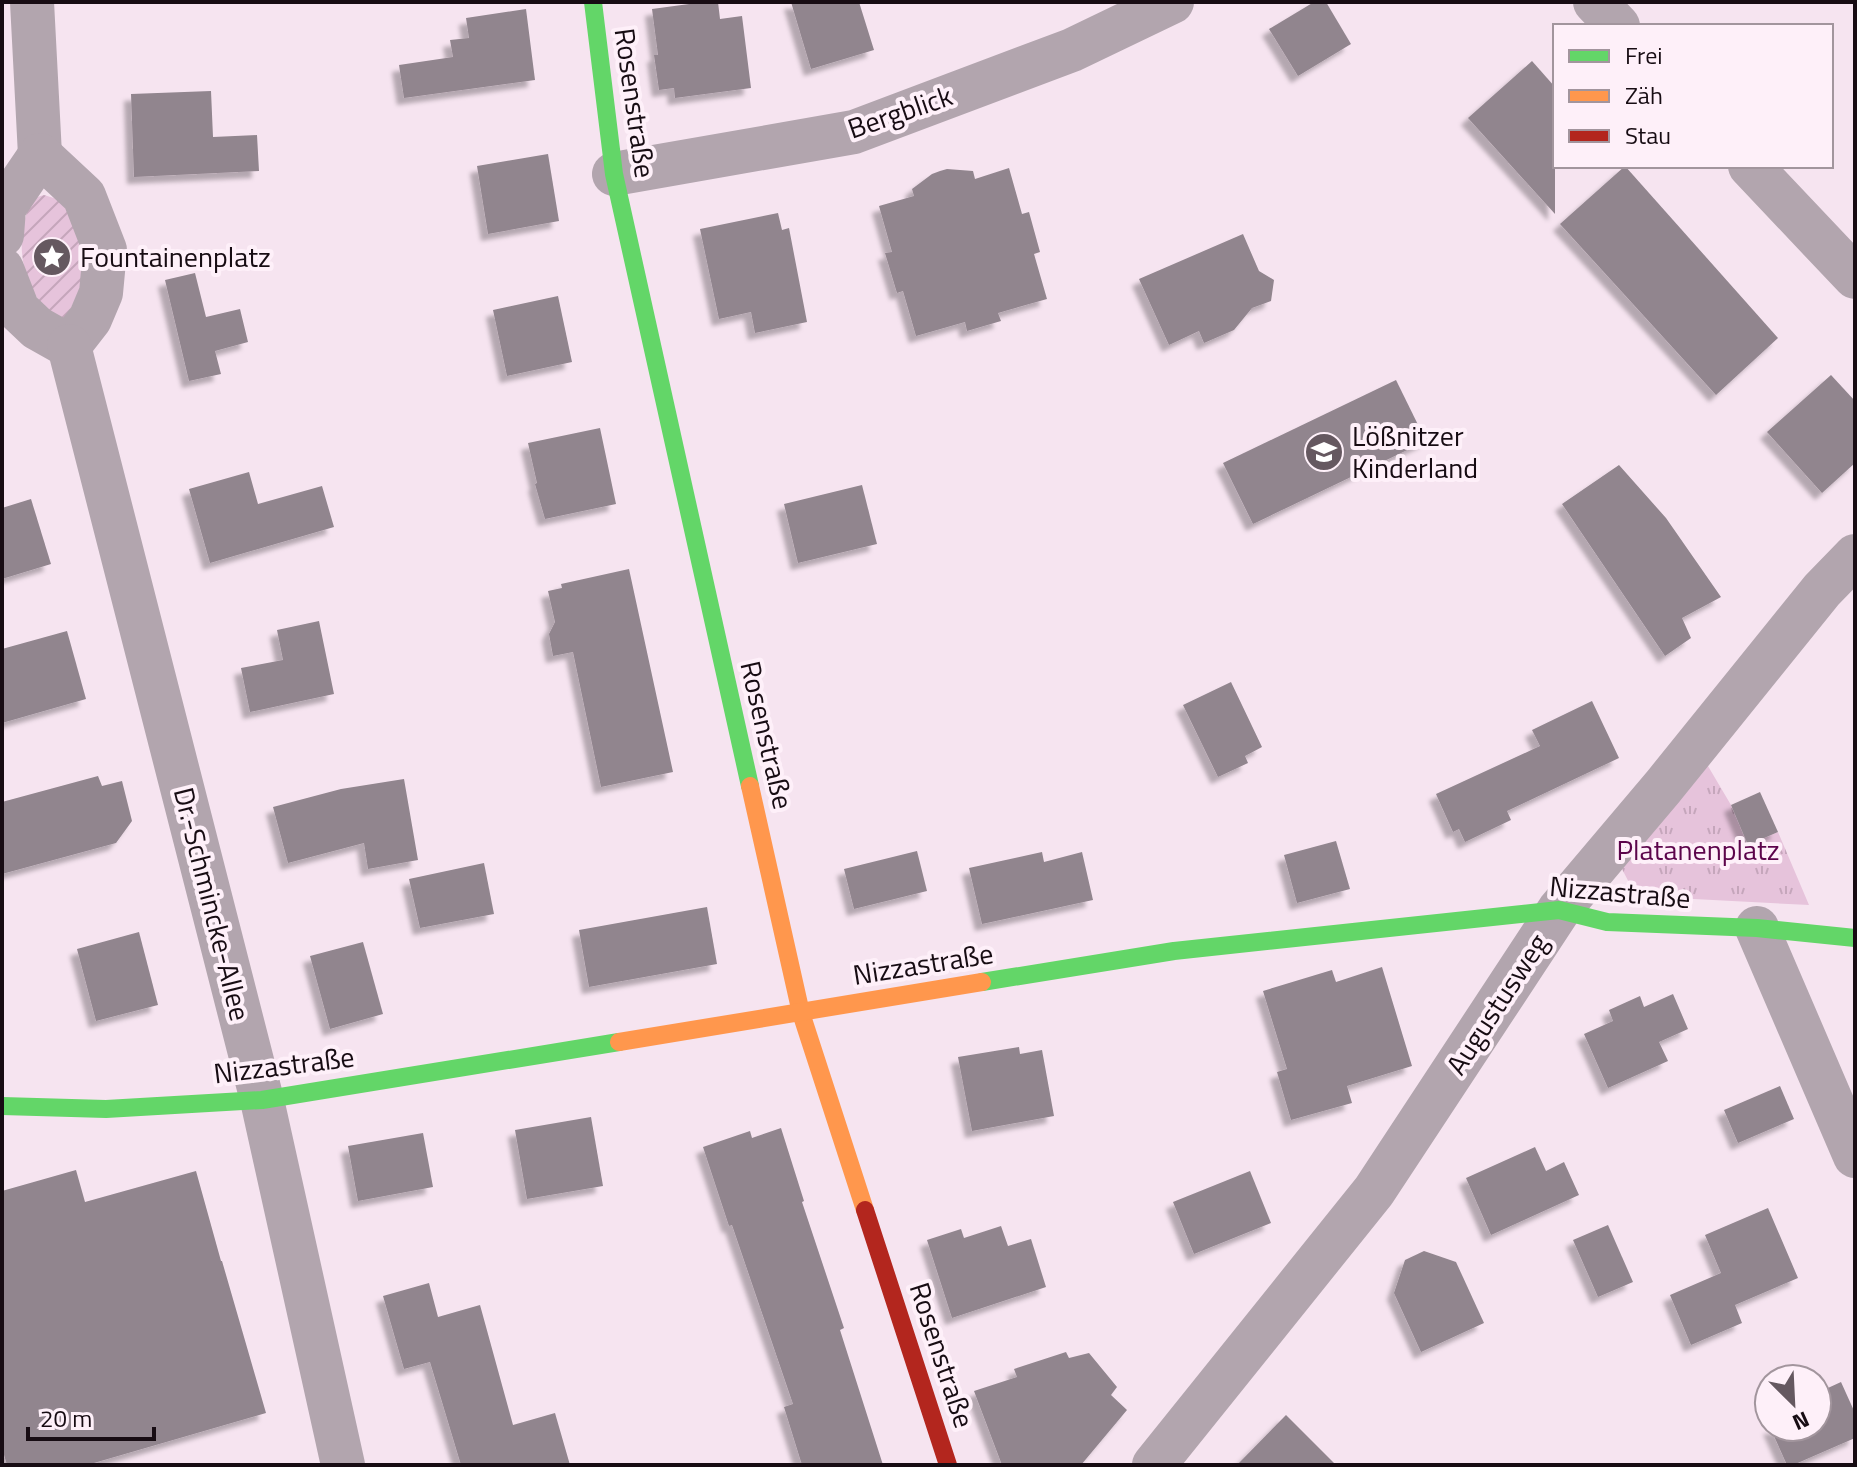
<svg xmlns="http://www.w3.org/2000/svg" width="1857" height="1467" font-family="'Titillium Web',sans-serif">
<defs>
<pattern id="grass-tufts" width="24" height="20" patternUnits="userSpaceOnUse" patternTransform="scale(2)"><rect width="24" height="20" fill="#e6c3db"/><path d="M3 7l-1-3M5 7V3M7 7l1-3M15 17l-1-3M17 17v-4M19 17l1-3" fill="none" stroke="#c5a6bb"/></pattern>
<pattern id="garden-furrows" width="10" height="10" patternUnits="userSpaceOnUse" patternTransform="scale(2)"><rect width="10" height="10" fill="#e6c3db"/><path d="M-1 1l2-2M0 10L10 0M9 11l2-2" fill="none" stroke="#c5a6bb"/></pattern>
<filter id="shadow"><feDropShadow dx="-7" dy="7" stdDeviation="2" flood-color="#0004"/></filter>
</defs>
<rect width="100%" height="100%" fill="#f6e4f0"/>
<polygon fill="url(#grass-tufts)" points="1705,761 1731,805 1748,845 1778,832 1809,905 1636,896 1622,869"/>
<path fill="url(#garden-furrows)" d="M44 195 57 199 66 204 79 228 86 275 65 321C57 316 46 310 40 302 21 276 17 242 27 212 31 202 34 197 44 195Z"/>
<g fill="#91858e" filter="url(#shadow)">
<polygon points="704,2 718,2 720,19 742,16 751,88 675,98 674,88 659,90 654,55 658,55 652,9"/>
<polygon points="791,2 859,2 874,50 811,69"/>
<polygon points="1314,2 1326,2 1351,44 1298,76 1269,29"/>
<polygon points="526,9 535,80 404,98 399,65 453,57 450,40 469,38 466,18"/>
<polygon points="1532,61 1555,87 1555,214 1468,118"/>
<polygon points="211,91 213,137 257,135 259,171 134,177 131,94"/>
<polygon points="548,154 559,221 488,234 477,166"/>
<polygon points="1625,166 1778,338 1716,395 1560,224"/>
<polygon points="1009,168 1022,214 1029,212 1040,252 1034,254 1047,299 998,313 1001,321 967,331 965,322 916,336 903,291 897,293 885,253 892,252 879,206 914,196 912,189 932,174 940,171 947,169 973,171 975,179"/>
<polygon points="778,213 782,230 789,228 807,322 755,333 751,312 719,319 700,229"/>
<polygon points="1243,234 1259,271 1274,280 1271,301 1252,308 1234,330 1204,343 1199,331 1169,345 1139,279"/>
<polygon points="195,273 206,317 240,309 248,342 215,351 221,374 189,381 165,280"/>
<polygon points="558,296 572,362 507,376 493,310"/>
<polygon points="1831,375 1855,401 1855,463 1822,493 1767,432"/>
<polygon points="1396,380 1426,441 1253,524 1223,463"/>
<polygon points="600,428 616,504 545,519 535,484 537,483 528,443"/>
<polygon points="1619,465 1666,518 1721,597 1682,618 1691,638 1665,656 1562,504"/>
<polygon points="249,472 258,504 322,486 334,527 210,563 189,489"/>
<polygon points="862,485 877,544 798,563 784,504"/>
<polygon points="31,499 51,564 2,579 2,508"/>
<polygon points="629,569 673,772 601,787 573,652 553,656 549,634 555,622 548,591 562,588 561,584"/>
<polygon points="319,621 334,694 250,712 241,668 283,660 277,630"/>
<polygon points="67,631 86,699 2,723 2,649"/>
<polygon points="1231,682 1262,747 1245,756 1248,763 1218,777 1183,705"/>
<polygon points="1592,701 1619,758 1507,811 1511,820 1465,842 1459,829 1453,832 1436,794 1540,746 1532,730"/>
<polygon points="98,776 102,786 122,781 132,821 116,843 2,874 2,802"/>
<polygon points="404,779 418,860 368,869 364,843 288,863 273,807 341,789"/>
<polygon points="1760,792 1778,832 1748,845 1731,805"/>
<polygon points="1336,841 1350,889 1297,903 1284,855"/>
<polygon points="917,851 927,891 854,909 844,869"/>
<polygon points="1042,852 1044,862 1082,852 1093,900 982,924 969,868"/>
<polygon points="484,863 494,914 420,928 409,879"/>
<polygon points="707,907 717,964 589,987 579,930"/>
<polygon points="139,932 158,1005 96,1021 77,949"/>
<polygon points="363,942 383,1014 330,1029 310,956"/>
<polygon points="1382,967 1412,1066 1347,1086 1352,1103 1291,1120 1277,1072 1287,1069 1263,991 1332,970 1336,982"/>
<polygon points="1673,994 1688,1029 1659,1042 1668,1061 1608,1088 1584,1034 1613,1021 1609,1010 1640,996 1644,1007"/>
<polygon points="1019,1047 1020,1054 1042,1050 1054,1116 972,1131 958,1057"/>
<polygon points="1780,1086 1794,1119 1738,1143 1724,1110"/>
<polygon points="591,1117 603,1186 527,1199 515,1130"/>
<polygon points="781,1128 804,1201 802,1202 844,1328 840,1330 883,1465 802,1465 784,1407 793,1404 732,1225 729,1226 703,1147 750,1131 752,1138"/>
<polygon points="423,1133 433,1187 358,1201 348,1146"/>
<polygon points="1535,1147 1546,1171 1564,1162 1579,1195 1491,1235 1466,1178"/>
<polygon points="76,1170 85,1202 196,1171 221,1261 222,1261 266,1413 87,1465 7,1465 2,1448 2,1191"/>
<polygon points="1250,1171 1271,1223 1194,1254 1173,1202"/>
<polygon points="1768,1208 1798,1278 1735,1305 1742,1323 1691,1345 1670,1295 1721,1273 1705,1235"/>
<polygon points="1608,1225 1633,1282 1598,1297 1573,1240"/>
<polygon points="1001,1226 1008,1246 1031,1239 1046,1287 952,1318 927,1240 961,1229 964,1238"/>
<polygon points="1424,1251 1456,1262 1484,1323 1421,1352 1394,1293 1405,1260"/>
<polygon points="429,1283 438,1317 480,1305 513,1425 555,1413 570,1465 461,1465 430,1362 404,1369 383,1296"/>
<polygon points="1066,1352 1069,1358 1089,1353 1117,1387 1111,1395 1127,1410 1081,1465 1002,1465 974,1391 1017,1377 1014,1369"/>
<polygon points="1841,1382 1855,1413 1855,1438 1793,1465 1787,1465 1770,1427 1817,1427 1817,1393"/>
<polygon points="1286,1415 1336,1465 1237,1465"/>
</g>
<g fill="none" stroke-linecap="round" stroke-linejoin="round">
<g stroke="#b2a5ae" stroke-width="44">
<polyline points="32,2 40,155"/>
<polyline points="1595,2 1618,26"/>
<polyline points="1750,166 1855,277"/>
<polyline points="614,174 854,132 1072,50 1172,2"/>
<polyline points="2,235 4,208 40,155 84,196 105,250 101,293 90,319 69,346 37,328 18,310 2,269"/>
<polyline points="69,346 262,1100 343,1465"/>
<polyline points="1757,928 1855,1156"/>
<polyline points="1154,1465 1374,1191 1559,910 1663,787 1822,590 1855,556"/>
</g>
<g stroke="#63d668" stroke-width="18">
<polyline points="593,2 614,174 750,786"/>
<polyline points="982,982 1174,951 1559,910 1607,922 1757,928 1855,938"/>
<polyline points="2,1106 106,1109 262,1100 619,1042"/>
</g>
<g stroke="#ff974d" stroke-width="18">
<polyline points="750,786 801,1013 865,1210"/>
<polyline points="619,1042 982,982"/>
</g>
<polyline stroke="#b3261e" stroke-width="18" points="865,1210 948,1465"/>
</g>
<defs>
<g id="sight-disc" transform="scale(2)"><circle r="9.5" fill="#655860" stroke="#fef0f9"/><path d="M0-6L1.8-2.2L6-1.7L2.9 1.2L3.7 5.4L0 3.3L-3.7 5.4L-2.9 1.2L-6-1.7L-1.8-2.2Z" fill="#fff"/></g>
<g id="school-disc" transform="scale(2)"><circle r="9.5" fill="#655860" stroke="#fef0f9"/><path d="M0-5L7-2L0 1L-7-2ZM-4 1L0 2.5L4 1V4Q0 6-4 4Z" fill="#fff"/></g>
</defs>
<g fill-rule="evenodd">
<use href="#sight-disc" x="52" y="257"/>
<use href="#school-disc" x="1324" y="452"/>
</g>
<g text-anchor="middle" stroke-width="8" stroke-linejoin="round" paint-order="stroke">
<g font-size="28" fill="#170c13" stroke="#fef0f9">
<text transform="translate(635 103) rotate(82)" y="10">Rosenstraße</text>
<text transform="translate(900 112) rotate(-19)" y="10">Bergblick</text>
<text transform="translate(767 735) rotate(77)" y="10">Rosenstraße</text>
<text transform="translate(1620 892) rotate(5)" y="10">Nizzastraße</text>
<text transform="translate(212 904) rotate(76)" y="10">Dr.-Schmincke-Allee</text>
<text transform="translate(923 964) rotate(-9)" y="10">Nizzastraße</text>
<text transform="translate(1497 1004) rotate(-57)" y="10">Augustusweg</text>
<text transform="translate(284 1065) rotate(-7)" y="10">Nizzastraße</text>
<text transform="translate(942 1355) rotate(72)" y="10">Rosenstraße</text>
</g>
<g font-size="28" fill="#170c13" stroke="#fef0f9" text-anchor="start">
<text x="80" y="267">Fountainenplatz</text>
<text x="1352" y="446">Lößnitzer<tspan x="1352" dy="32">Kinderland</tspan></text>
</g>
<g font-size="28" fill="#5c044b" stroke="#fef0f9">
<text x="1698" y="860">Platanenplatz</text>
</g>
</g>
<rect width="1857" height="1467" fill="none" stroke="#170c13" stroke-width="8"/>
<rect x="1553" y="24" width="280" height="144" fill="#fef0f9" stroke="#a2959d" stroke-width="2"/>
<rect x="1569" y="50" width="40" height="12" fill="#63d668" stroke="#a2959d" stroke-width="2"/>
<text x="1625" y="64" font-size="24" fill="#170c13">Frei</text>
<rect x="1569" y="90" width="40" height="12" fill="#ff974d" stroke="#a2959d" stroke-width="2"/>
<text x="1625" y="104" font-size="24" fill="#170c13">Zäh</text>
<rect x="1569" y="130" width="40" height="12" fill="#b3261e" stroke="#a2959d" stroke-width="2"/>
<text x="1625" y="144" font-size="24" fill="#170c13">Stau</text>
<g transform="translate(1793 1403) rotate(156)"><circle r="38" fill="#fef0f9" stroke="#a2959d" stroke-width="2"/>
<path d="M0-6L14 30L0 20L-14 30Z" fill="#655860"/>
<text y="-12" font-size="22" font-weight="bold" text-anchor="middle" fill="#170c13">N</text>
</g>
<path d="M28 1427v12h126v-12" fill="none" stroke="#170c13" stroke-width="4"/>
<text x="40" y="1427" font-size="24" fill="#170c13" stroke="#fef0f9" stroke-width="6" paint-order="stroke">20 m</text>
</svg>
